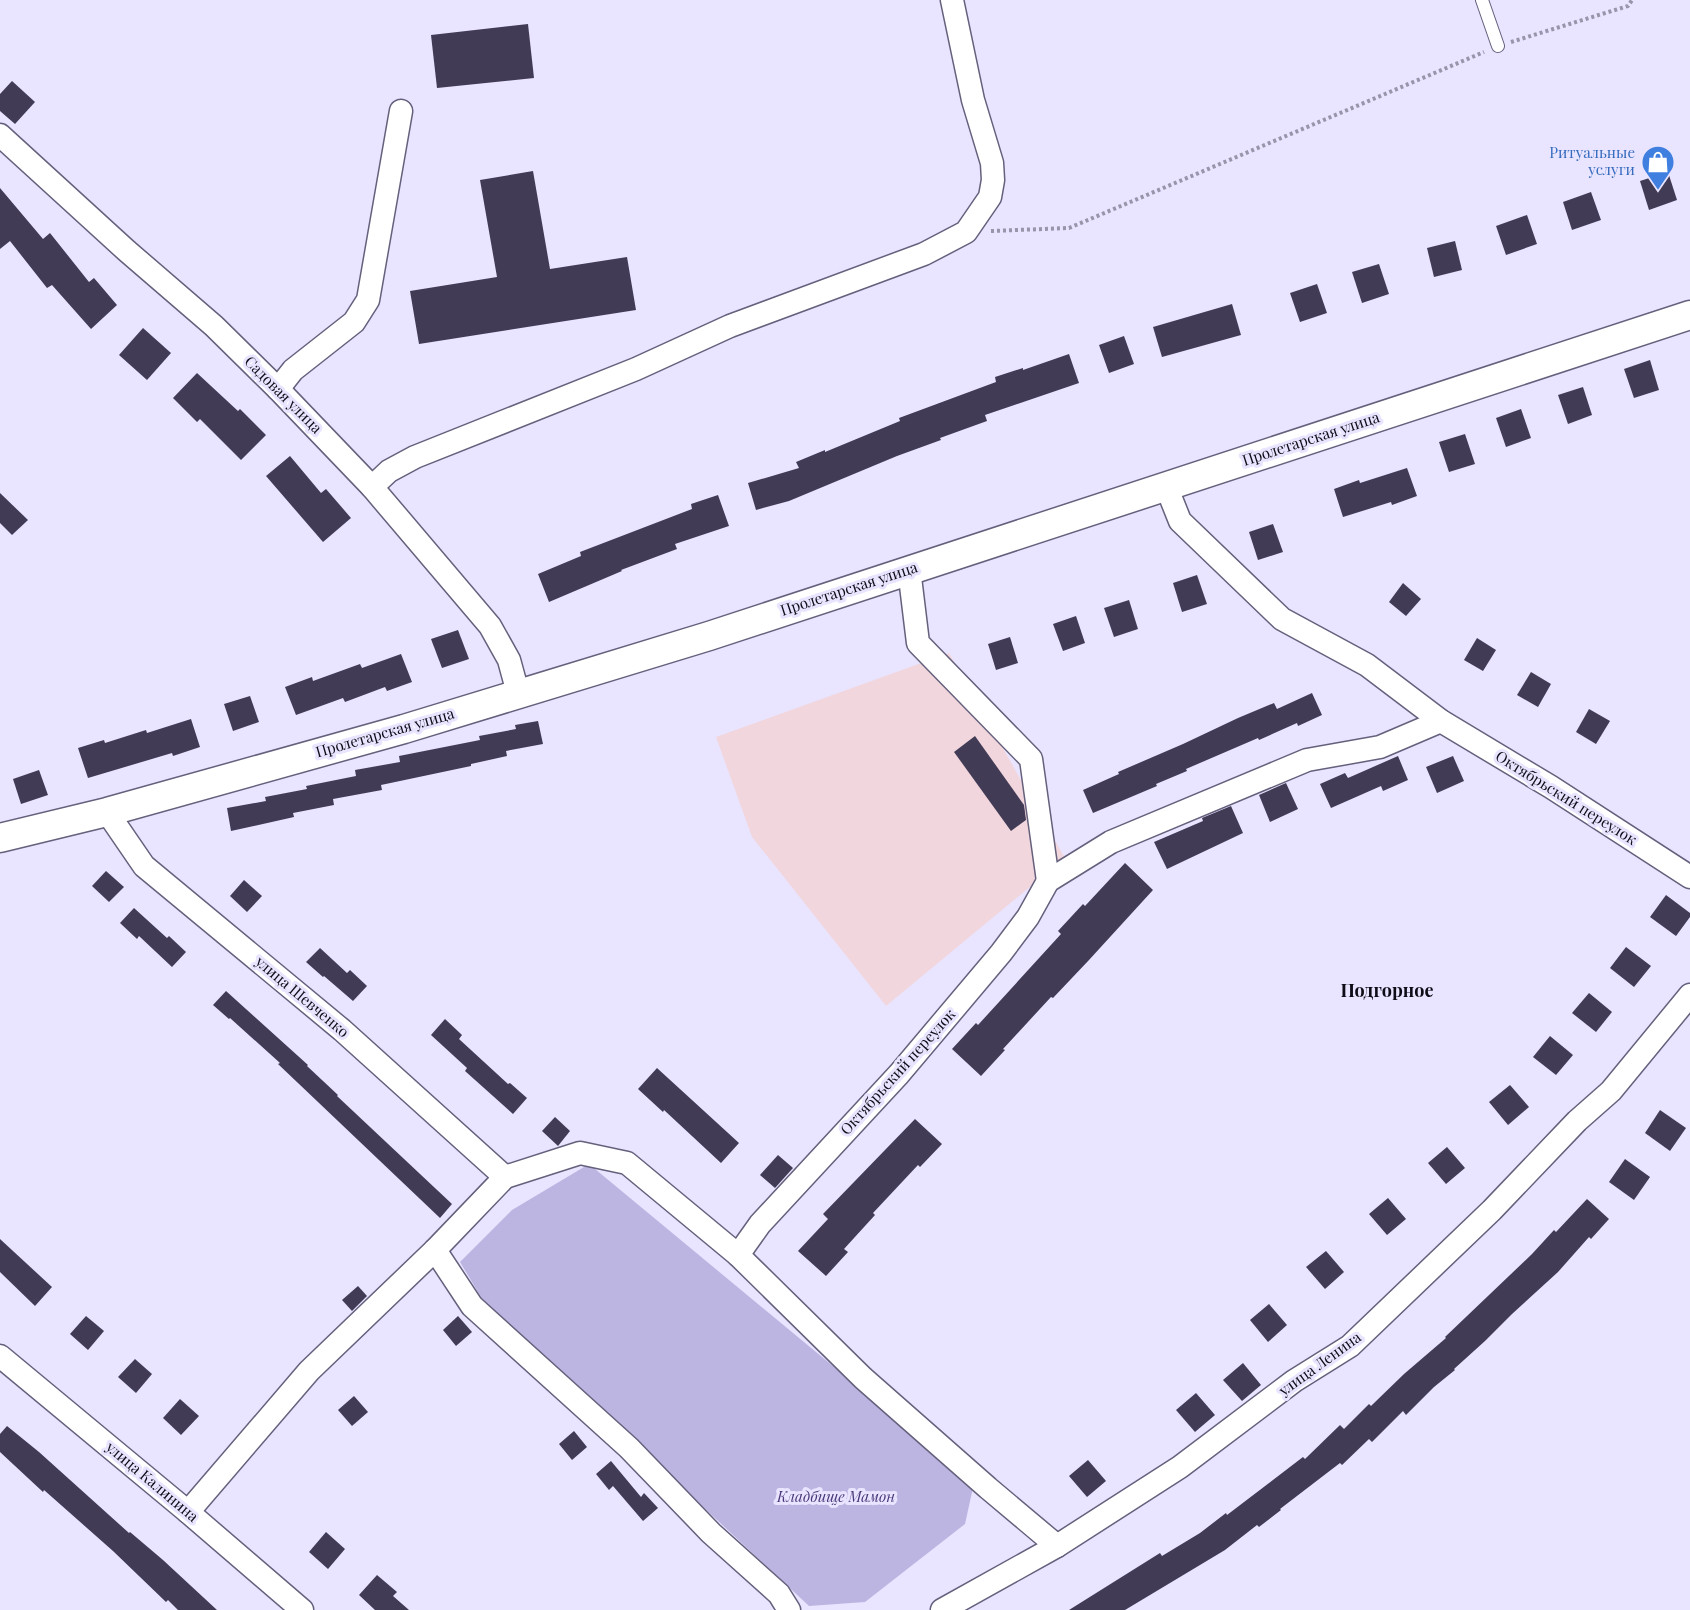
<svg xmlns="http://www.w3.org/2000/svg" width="1690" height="1610" font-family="'Playfair Display',serif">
<rect width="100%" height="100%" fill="#e9e4ff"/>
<polygon fill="#f1d7dd" points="949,653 1065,858 886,1006 752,837 716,737"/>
<polygon fill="#bdb5e1" points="589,1164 974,1483 965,1524 865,1602 809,1606 484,1302 460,1262 512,1210"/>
<g fill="#423b55">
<polygon points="528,24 534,78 437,88 431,35"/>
<polygon points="12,81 35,102 15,124 0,111 0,94"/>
<polygon points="533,171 550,269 627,257 636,310 419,344 410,291 497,277 480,180"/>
<polygon points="1668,172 1677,200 1649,210 1640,181"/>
<polygon points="0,188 43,239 50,233 89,282 94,278 117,305 91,329 52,285 47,288 10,241 0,249"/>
<polygon points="1591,192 1601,220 1572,230 1563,202"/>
<polygon points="1527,215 1537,244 1506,255 1496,226"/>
<polygon points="1455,241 1462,270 1434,277 1427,248"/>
<polygon points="1379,264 1389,294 1362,303 1352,272"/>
<polygon points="1317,284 1327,313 1300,322 1290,293"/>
<polygon points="1232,304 1241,335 1162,357 1153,327"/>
<polygon points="143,328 171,353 147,380 119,355"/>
<polygon points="1124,336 1134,364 1109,373 1099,345"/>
<polygon points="1069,354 1079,383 985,415 987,421 940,438 941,440 897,456 789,501 756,510 748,483 799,468 796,462 825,450 825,452 900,421 899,418 996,382 995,377 1023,368 1023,370"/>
<polygon points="1650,360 1659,390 1634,398 1624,369"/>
<polygon points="197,373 238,411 240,409 266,435 241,460 200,419 197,422 173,398"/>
<polygon points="1583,387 1592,415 1568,424 1558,395"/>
<polygon points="1521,409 1531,438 1506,447 1496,418"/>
<polygon points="1465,434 1475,464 1449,472 1439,442"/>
<polygon points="290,456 321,493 326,489 351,518 323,542 266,476"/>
<polygon points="1407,468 1417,496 1392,505 1391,502 1343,517 1334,489 1359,480 1360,483"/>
<polygon points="0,493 28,520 12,535 0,523"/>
<polygon points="718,495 729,526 675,544 677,549 621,570 622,571 549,602 538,574 581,556 580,552 692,509 691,504"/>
<polygon points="1273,524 1283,552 1258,560 1249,532"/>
<polygon points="1197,575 1207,604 1182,612 1173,583"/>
<polygon points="1403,583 1421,599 1406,616 1389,602"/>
<polygon points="1129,600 1138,629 1114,637 1104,608"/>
<polygon points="1076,616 1085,643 1063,651 1053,624"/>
<polygon points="458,630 469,659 442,668 431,639"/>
<polygon points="1010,637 1018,663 996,670 988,644"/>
<polygon points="1477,638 1496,650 1483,671 1464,660"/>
<polygon points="401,654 412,682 387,691 385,687 345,702 343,698 296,715 285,687 312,677 313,681 360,664 362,668"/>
<polygon points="1531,672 1551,684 1538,707 1517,695"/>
<polygon points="1312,693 1322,715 1298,726 1297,723 1259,740 1258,738 1186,769 1187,771 1156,784 1157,786 1093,813 1083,790 1119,774 1118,772 1183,744 1238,718 1274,703 1277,709"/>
<polygon points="250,696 259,722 233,731 224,704"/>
<polygon points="1589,709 1610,721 1596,744 1576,732"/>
<polygon points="191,719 200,747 173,756 172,753 88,778 78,748 104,740 105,743 146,730 147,733"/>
<polygon points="538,721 543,744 506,751 507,756 471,764 471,766 381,785 382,790 333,799 334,805 293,813 294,817 231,831 227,808 266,801 265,797 307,789 306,786 356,776 355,770 400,762 399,756 480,740 479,736 516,729 515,725"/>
<polygon points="975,736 1024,805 1026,820 1011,831 954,752"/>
<polygon points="1398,756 1408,780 1383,791 1381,786 1331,808 1320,784 1345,773 1348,778"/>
<polygon points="1453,756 1464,781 1437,793 1426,767"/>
<polygon points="39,770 48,795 21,804 13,779"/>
<polygon points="1286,783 1298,809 1270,822 1259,795"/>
<polygon points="1231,806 1243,833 1167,869 1154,842 1203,821 1202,818"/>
<polygon points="1125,863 1153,890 1089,960 1053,998 1051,997 1003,1049 1005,1050 981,1076 952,1049 976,1023 978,1025 1061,934 1058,931 1083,904 1085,906"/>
<polygon points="106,871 124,887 109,902 92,886"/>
<polygon points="244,880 262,896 247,912 230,896"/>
<polygon points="1666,895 1690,913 1690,917 1676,936 1650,917"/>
<polygon points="134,908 167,938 169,936 186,952 172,967 139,936 137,939 120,923"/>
<polygon points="1626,947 1651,966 1634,987 1610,968"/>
<polygon points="320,948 347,973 350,970 367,986 353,1001 324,976 323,977 306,962"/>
<polygon points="226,991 308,1065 307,1066 338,1095 337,1096 452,1204 440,1218 278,1064 280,1063 230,1018 229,1019 213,1005"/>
<polygon points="1589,993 1612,1012 1596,1032 1572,1013"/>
<polygon points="445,1019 462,1035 459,1039 508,1084 510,1083 527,1098 513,1114 465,1071 467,1068 431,1035"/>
<polygon points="1550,1036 1573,1055 1556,1075 1533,1057"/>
<polygon points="657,1068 739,1143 721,1163 664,1110 663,1112 638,1089"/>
<polygon points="1510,1085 1529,1107 1508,1125 1489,1102"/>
<polygon points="1660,1110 1686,1128 1670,1151 1645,1133"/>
<polygon points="555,1117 570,1131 558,1146 542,1131"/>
<polygon points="915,1119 942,1144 920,1167 918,1165 873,1213 875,1215 844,1249 848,1252 826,1276 798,1251 828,1219 823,1214"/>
<polygon points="1447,1147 1465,1168 1446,1184 1428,1163"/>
<polygon points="778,1155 793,1168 775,1188 760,1175"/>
<polygon points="1625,1159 1650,1177 1634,1200 1609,1182"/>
<polygon points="1388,1198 1406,1219 1387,1235 1369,1214"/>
<polygon points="1587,1199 1609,1219 1591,1239 1589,1237 1558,1272 1512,1314 1485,1341 1454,1369 1455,1370 1434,1387 1406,1415 1403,1411 1372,1442 1369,1439 1342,1465 1340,1463 1280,1509 1281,1510 1259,1527 1257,1525 1225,1550 1125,1610 1069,1610 1160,1553 1162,1556 1200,1533 1226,1513 1227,1515 1303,1457 1305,1459 1340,1425 1344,1429 1369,1404 1371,1406 1404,1374 1446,1338 1445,1337 1532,1254 1554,1230 1556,1232"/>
<polygon points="0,1239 52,1287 35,1306 0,1272"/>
<polygon points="1326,1251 1344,1272 1325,1289 1306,1267"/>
<polygon points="358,1286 367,1296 352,1311 342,1300"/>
<polygon points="1269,1304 1287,1325 1268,1342 1250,1320"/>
<polygon points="86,1316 104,1331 88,1350 70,1334"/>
<polygon points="458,1316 472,1332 456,1346 443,1330"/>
<polygon points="135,1359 152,1374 136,1393 118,1377"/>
<polygon points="1243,1363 1261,1385 1242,1401 1223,1380"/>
<polygon points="1196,1393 1215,1415 1195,1432 1176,1410"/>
<polygon points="354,1396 368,1412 352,1426 338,1410"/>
<polygon points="180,1399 199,1416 181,1435 163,1418"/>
<polygon points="7,1426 39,1452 129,1533 130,1532 163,1560 217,1610 178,1610 168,1600 166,1602 113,1551 44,1490 43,1492 0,1452 0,1434"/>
<polygon points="574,1431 587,1447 572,1460 559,1444"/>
<polygon points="1088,1460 1106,1481 1087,1497 1069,1476"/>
<polygon points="611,1461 641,1497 644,1493 658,1508 643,1521 613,1486 609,1490 596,1474"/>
<polygon points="326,1532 345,1549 328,1569 309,1552"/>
<polygon points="377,1575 397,1592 393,1596 409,1610 375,1610 359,1595"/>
</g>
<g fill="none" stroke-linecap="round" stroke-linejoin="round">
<g stroke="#65607c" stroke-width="14">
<polyline id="service" points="1482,0 1498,46"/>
</g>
<g stroke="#65607c" stroke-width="25">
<g id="minor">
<polyline points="0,135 127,251 214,326 278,389 372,487 490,626 509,660 518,693"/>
<polyline points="278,389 293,370 354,322 368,300 401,111"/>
<polyline points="1166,486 1180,521 1282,619 1367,665 1441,721 1551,787 1690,877"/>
<polyline points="372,487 389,471 415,457 636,369 730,326 924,254 966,232 990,197 993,180 992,163 973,100 952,0"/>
<polyline points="909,569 918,643 1031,759 1048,881"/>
<polyline points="107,812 144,866 342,1030 505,1177"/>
<polyline points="435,1250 472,1306 629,1448 711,1533 779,1594 789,1610"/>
<polyline points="738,1255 760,1224 899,1074 1001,953 1028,917 1048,881 1111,842 1307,760 1380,747 1441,721"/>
<polyline points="0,1356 188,1512 302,1610"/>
<polyline points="188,1512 309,1371 435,1250 505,1177 580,1153 627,1163 738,1255 863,1378 988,1488 1057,1546"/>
<polyline points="942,1610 1057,1546 1180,1467 1294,1381 1350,1346 1492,1210 1577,1121 1611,1091 1690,995"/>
</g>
</g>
<g stroke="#65607c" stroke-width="31">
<polyline id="tertiary" points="0,838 107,812 404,729 709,636 1690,315"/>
</g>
<g stroke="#9894a9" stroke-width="4" stroke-dasharray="3 3" stroke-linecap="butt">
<polyline points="1511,42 1628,6 1632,0"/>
<polyline points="991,231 1069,228 1484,52"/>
</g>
<use href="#service" stroke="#fff" stroke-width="12"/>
<use href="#minor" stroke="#fff" stroke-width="22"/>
<use href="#tertiary" stroke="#fff" stroke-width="28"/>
</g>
<defs>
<g id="shop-pin" transform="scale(1.725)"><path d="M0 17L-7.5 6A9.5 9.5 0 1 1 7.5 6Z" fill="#3f7fe0" stroke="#e9e4ff"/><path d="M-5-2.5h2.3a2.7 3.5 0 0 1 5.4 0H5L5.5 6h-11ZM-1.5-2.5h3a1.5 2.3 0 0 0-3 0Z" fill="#fff"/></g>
</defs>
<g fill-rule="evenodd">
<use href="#shop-pin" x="1658" y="162"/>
</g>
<g text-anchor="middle" stroke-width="6" stroke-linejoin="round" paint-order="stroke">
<g font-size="15" fill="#366cbe" stroke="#e9e4ff" text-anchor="end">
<text x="1635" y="158">Ритуальные<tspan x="1635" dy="17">услуги</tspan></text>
</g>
<g font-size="15" fill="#0e0c16" stroke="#e9e4ff">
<text transform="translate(283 395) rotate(45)" y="5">Садовая улица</text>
<text transform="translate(1311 439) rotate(-18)" y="5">Пролетарская улица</text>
<text transform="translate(849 589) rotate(-18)" y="5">Пролетарская улица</text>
<text transform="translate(385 733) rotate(-16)" y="5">Пролетарская улица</text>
<text transform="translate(1566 798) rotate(32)" y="5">Октябрьский переулок</text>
<text transform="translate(302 997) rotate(40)" y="5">улица Шевченко</text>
<text transform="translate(898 1072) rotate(-48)" y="5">Октябрьский переулок</text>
<text transform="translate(1320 1364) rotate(-36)" y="5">улица Ленина</text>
<text transform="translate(152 1482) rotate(40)" y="5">улица Калинина</text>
</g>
<g font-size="15" font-style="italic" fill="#4a387b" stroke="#e9e4ff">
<text x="836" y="1502">Кладбище Мамон</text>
</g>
<g font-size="18" font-weight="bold" fill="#0e0c16" stroke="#e9e4ff">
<text x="1387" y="997">Подгорное</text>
</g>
</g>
</svg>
